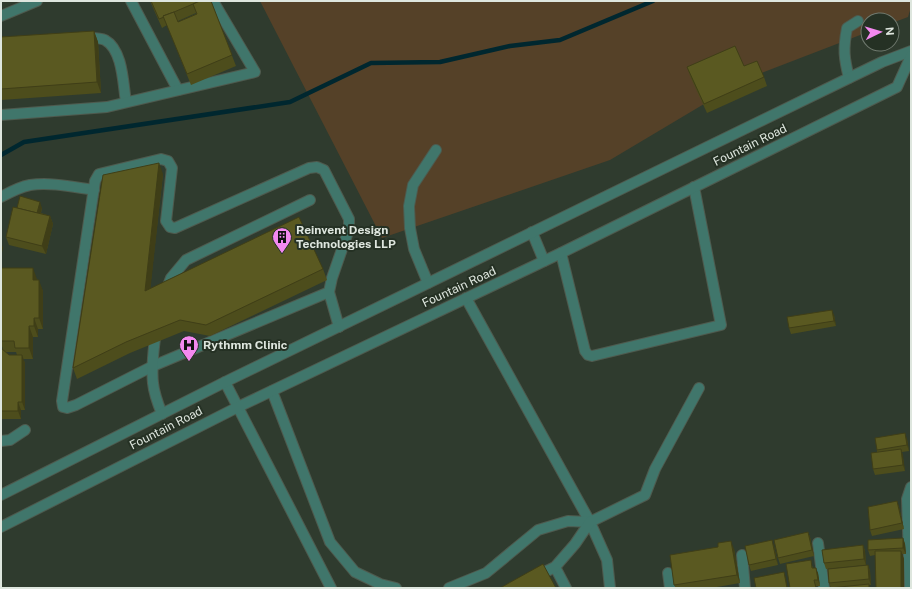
<svg xmlns="http://www.w3.org/2000/svg" width="912" height="589" font-family="'Public Sans',sans-serif">
<rect width="100%" height="100%" fill="#2f3b2e"/>
<polygon fill="#554128" points="260,1 911,1 911,7 908,17 892,23 892,20 868,20 868,32 746,79 610,160 382,238"/>
<g fill="none" stroke-linecap="round" stroke-linejoin="round">
<polyline stroke="#00272f" stroke-width="4.5" points="1,155 24,142 290,102 371,63 440,62 510,46 560,40 653,1"/>
<g stroke="#4e5a4e" stroke-width="12">
<g id="minor">
<polyline points="131,1 178,90"/>
<polyline points="1,16 37,1"/>
<path d="M84 38C90 38 99 37 105 40 123 50 123 84 126 102"/>
<path d="M849 78C844 58 843 49 847 28L858 21"/>
<polyline points="1,115 107,107 255,72 213,1"/>
<path d="M1 197C10 192 20 187 30 185 51 182 73 187 94 190"/>
<polyline points="532,232 544,261"/>
<polyline points="561,253 585,351 588,355 592,356 721,325 694,187"/>
<polyline points="428,283 414,249 410,228 409,206 413,185 436,150"/>
<polyline points="166,291 171,278 186,260 310,200"/>
<polyline points="329,292 153,366 76,405 67,408 63,407 62,401 95,181 99,174 161,159 168,161 172,168 166,221 170,227 175,228 309,168 317,167 324,170 349,219 349,229 332,278 329,292 339,327"/>
<polyline points="466,298 590,522 607,560 610,588"/>
<path d="M156 330C154 347 151 365 153 383 154 394 158 404 162 414"/>
<polyline points="225,382 331,588"/>
<polyline points="272,391 330,542 355,572 380,584 396,588"/>
<polyline points="1,441 10,440 25,430"/>
<polyline points="1,495 225,382 849,78 882,62 911,51"/>
<polyline points="1,527 238,407 561,253 897,87 911,56"/>
<polyline points="818,543 824,588"/>
<polyline points="742,555 745,588"/>
<polyline points="555,567 566,588"/>
<polyline points="668,573 670,588"/>
<polyline points="449,588 486,573 538,530 568,521 590,522"/>
<polyline points="512,588 555,567 575,544 590,522 645,495 655,469 699,388"/>
<polyline points="910,588 907,499 911,487"/>
</g>
</g>
<use href="#minor" stroke="#40766b" stroke-width="10"/>
</g>
<g fill="#4d4d1c" fill-rule="evenodd">
<path d="M150 1H211L236 66 191 85 167 25 162 28ZM196 13V14L178 22V21Z"/>
<polygon points="94,31 98,42 101,93 1,100 1,37"/>
<polygon points="744,66 764,77 767,86 707,113 690,76 687,67"/>
<polygon points="163,174 150,289 323,269 327,280 210,336 184,331 130,353 77,379 73,368"/>
<polygon points="17,208 42,208 41,213 50,216 53,224 46,254 9,245 6,237"/>
<path d="M1 268 37 279 43 291V329H38V337H33V359H23L25 363V410H21V419H2L1 417V348L3 349 1 344ZM6 352H16L17 355H9Z"/>
<polygon points="834,315 836,326 791,334 789,328"/>
<polygon points="907,439 909,451 902,452 905,471 875,475 873,469 877,452 877,450"/>
<polygon points="897,501 899,507 904,529 872,536 870,530"/>
<polygon points="808,532 810,537 814,556 780,564 778,558"/>
<polygon points="903,538 905,544 906,554 902,554 904,559 875,555 870,556 868,550"/>
<polygon points="863,545 865,551 866,565 826,569 824,563"/>
<polygon points="774,546 778,565 751,571 749,565"/>
<polygon points="734,549 740,583 711,588 676,588 674,585"/>
<polygon points="868,565 870,571 871,585 869,585 870,588 830,588 831,588 829,583"/>
<polygon points="813,566 813,568 818,573 820,586 816,586 817,588 790,588"/>
</g>
<g fill="#3f3e17">
<polygon points="94,31 98,42 101,93 97,82"/>
<polygon points="159,163 163,174 149,302 145,291"/>
<polygon points="40,202 42,208 39,219 37,214"/>
<polygon points="50,216 53,224 46,254 42,246"/>
<polygon points="2,245 3,248 1,257 1,250"/>
<polygon points="33,268 37,279 37,291 33,280"/>
<polygon points="39,280 43,291 43,329 39,318"/>
<polygon points="832,310 834,315 836,326 834,321"/>
<polygon points="34,318 38,329 38,337 34,326"/>
<polygon points="29,326 33,337 33,359 29,348"/>
<polygon points="22,355 25,363 25,410 22,402"/>
<polygon points="18,402 21,410 21,419 18,411"/>
<polygon points="905,433 907,439 909,451 907,445"/>
<polygon points="901,449 903,455 905,471 903,465"/>
<polygon points="897,501 899,507 904,529 902,523"/>
<polygon points="808,532 810,537 814,556 812,550"/>
<polygon points="903,538 905,544 906,554 903,548"/>
<polygon points="772,540 774,546 778,565 776,559"/>
<polygon points="731,541 734,549 740,583 737,575"/>
<polygon points="863,545 865,551 866,565 864,559"/>
<polygon points="901,551 904,559 904,588 901,588"/>
<polygon points="868,565 870,571 871,585 869,579"/>
<polygon points="816,568 818,573 820,586 818,580"/>
<polygon points="784,572 786,578 788,588 787,588"/>
</g>
<g fill="#5a5921" stroke="#3f3e17">
<polygon points="151,1 200,1 174,12 163,16 164,17 159,19"/>
<polygon points="200,1 211,1 232,55 187,74 163,16 174,12 178,22 197,14 193,4"/>
<polygon points="94,31 97,82 1,89 1,37"/>
<polygon points="735,46 744,66 757,61 764,77 704,104 687,67"/>
<polygon points="159,163 145,291 299,217 323,269 206,325 180,320 126,342 73,368 103,175"/>
<polygon points="20,196 40,202 37,213 17,208"/>
<polygon points="13,207 50,216 42,246 6,237"/>
<polygon points="1,268 33,268 33,280 39,280 39,318 34,318 34,326 29,326 29,348 15,348 14,341 1,341"/>
<polygon points="832,310 834,321 789,328 787,317"/>
<polygon points="1,348 9,355 22,355 22,402 18,402 18,411 1,411"/>
<polygon points="905,433 907,445 877,450 875,438"/>
<polygon points="901,449 903,465 873,469 871,453"/>
<polygon points="897,501 902,523 870,530 868,507"/>
<polygon points="808,532 812,550 778,558 774,540"/>
<polygon points="903,538 903,548 868,550 868,540"/>
<polygon points="772,540 776,559 749,565 745,546"/>
<polygon points="731,541 737,575 674,585 670,555 718,547 718,543"/>
<polygon points="863,545 864,559 824,563 822,550"/>
<polygon points="875,551 901,551 901,588 876,588"/>
<polygon points="811,560 812,568 816,568 818,580 814,580 816,588 790,588 786,564"/>
<polygon points="543,564 556,588 500,588"/>
<polygon points="868,565 869,579 829,583 828,569"/>
<polygon points="784,572 787,588 756,588 754,578"/>
<polygon points="869,584 869,588 830,588"/>
</g>
<defs>
<g id="building-pin" transform="scale(1)"><path d="M0 17L-7.5 6A9.5 9.5 0 1 1 7.5 6Z" fill="#f489f0" stroke="#253124"/><path d="M-4-6H4V6H1V3H-1V6H-4ZM-2.5-4.3h1.7v1.8h-1.7ZM.8-4.3h1.7v1.8H.8ZM-2.5-1h1.7V.8h-1.7ZM.8-1h1.7V.8H.8Z" fill="#111"/></g>
<g id="hospital-pin" transform="scale(1)"><path d="M0 17L-7.5 6A9.5 9.5 0 1 1 7.5 6Z" fill="#f489f0" stroke="#253124"/><path d="M-5-5h3v3.5h4V-5h3V5h-3V1.5h-4V5h-3Z" fill="#111"/></g>
</defs>
<g fill-rule="evenodd">
<use href="#building-pin" x="282" y="237"/>
<use href="#hospital-pin" x="189" y="345"/>
</g>
<g text-anchor="middle" stroke-width="4" stroke-linejoin="round" paint-order="stroke">
<g font-size="12" fill="#dee6de" stroke="#253124">
<text transform="translate(750 145) rotate(-26)" y="4">Fountain Road</text>
<text transform="translate(459 287) rotate(-25)" y="4">Fountain Road</text>
<text transform="translate(166 428) rotate(-27)" y="4">Fountain Road</text>
</g>
<g font-size="12" font-weight="bold" fill="#dee6de" stroke="#253124" text-anchor="start">
<text x="296" y="234">Reinvent Design<tspan x="296" dy="14">Technologies LLP</tspan></text>
<text x="203" y="349">Rythmm Clinic</text>
</g>
</g>
<rect width="912" height="589" fill="none" stroke="#dee6de" stroke-width="4"/>
<g transform="translate(880 32) rotate(85)"><circle r="19" fill="#253124" stroke="#6f796e"/>
<path d="M0-3L7 15L0 10L-7 15Z" fill="#f489f0"/>
<text y="-6" font-size="11" font-weight="bold" text-anchor="middle" fill="#dee6de">N</text>
</g>
</svg>
